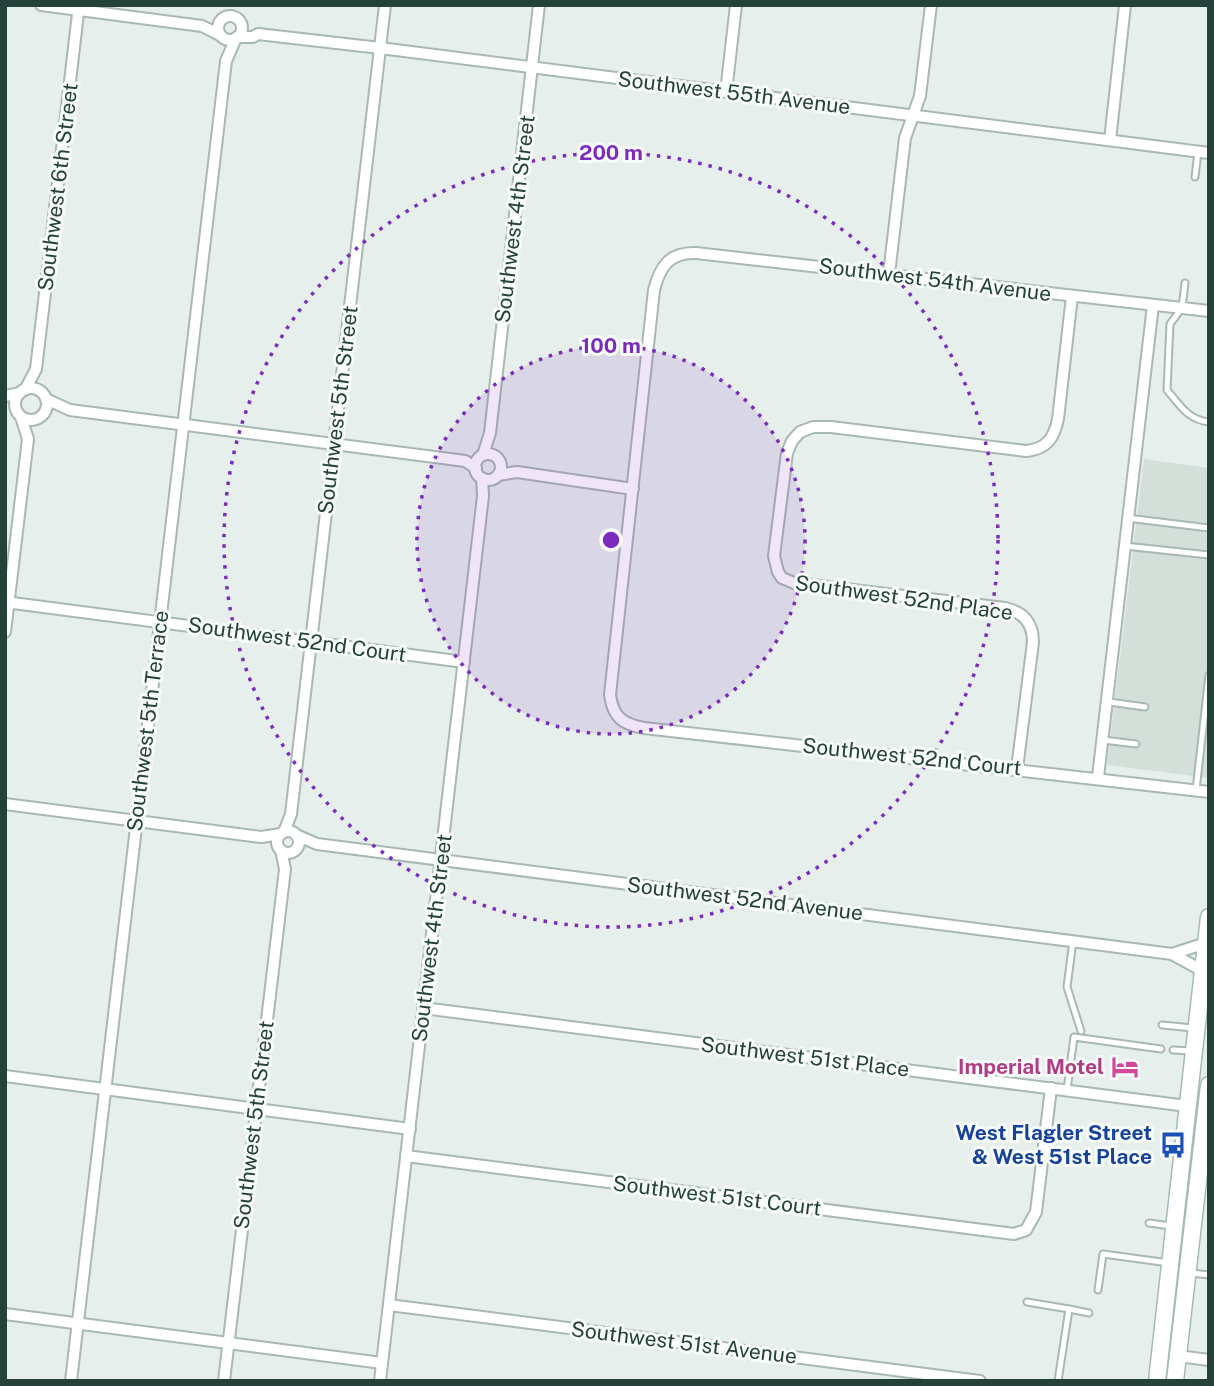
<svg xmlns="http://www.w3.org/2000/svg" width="1214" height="1386" font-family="'Public Sans',sans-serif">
<rect width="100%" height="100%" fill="#e6efeb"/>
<polygon fill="#d4dfda" points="1144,459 1209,468 1209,778 1107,765"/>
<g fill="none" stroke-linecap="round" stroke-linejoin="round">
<g stroke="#a8b8b2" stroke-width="9">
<g id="lane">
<polyline points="1195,177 1198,152"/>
<path d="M1185 283 1182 308 1170 324 1167 390C1180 405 1188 420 1209 422"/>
<polyline points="1127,518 1209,528"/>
<polyline points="1125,546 1209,555"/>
<polyline points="1109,702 1145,707"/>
<polyline points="1103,740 1136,744"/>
<polyline points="1196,790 1209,675"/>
<polyline points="1073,941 1067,987 1081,1031"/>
<polyline points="1162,1025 1193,1028"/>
<polyline points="1173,1050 1190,1051"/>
<polyline points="1067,1090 1074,1037 1161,1049"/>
<polyline points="1149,1223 1171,1226"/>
<polyline points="1191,1273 1209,1275"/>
<polyline points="1098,1290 1103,1254 1169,1263"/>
<polyline points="1027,1302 1069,1309 1058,1381"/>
<polyline points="1069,1309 1089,1313"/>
</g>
</g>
<g stroke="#a8b8b2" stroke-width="14">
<g id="street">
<polyline points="41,5 202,26 220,35"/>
<circle cx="230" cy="28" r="12"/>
<polyline points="237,37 253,37 258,34 380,48 1209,153"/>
<polyline points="726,92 736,5"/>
<polyline points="1110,140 1125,5"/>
<polyline points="889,274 905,138 920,96 931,5"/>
<path d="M1209 311 696 253C670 252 660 266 654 290L610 695C613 717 622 724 644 728L1209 792"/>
<circle cx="31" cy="404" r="16"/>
<polyline points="25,390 36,369 79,5"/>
<polyline points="5,396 20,393"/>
<polyline points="46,399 70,410 450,459 465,461 476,468"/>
<circle cx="488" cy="467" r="13"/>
<polyline points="483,455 490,433 539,5"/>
<polyline points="498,475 517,472 633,489"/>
<polyline points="5,602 464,662"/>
<polyline points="5,632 28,439 21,417"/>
<path d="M1017 769 1033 642C1033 623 1023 612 1005 608L794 583 782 578 778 572 774 556 787 453 792 441 800 432 813 427H831L1026 451C1046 449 1054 439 1058 419L1072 296"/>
<polyline points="1098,777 1153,305"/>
<polyline points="5,804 261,837 281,834"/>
<circle cx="288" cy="842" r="11"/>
<polyline points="284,832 291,814 385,5"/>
<polyline points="296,835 317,844 1172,954 1203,971"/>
<polyline points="1172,954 1206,943"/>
<polyline points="423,1008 1187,1106"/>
<polyline points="5,1076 410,1129"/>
<polyline points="406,1156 1014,1234 1026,1230 1036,1212 1051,1088"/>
<polyline points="389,1305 980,1381"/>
<polyline points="5,1314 382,1363"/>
<polyline points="1178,1356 1209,1360"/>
<polyline points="71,1381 226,61 236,38"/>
<polyline points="224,1381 285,869 281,850"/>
<polyline points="380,1381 483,496 482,478"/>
</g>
</g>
<g stroke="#a4bbb3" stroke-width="19">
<g id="secondary">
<polyline points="1157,1381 1209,917"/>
<polyline points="1175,1381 1209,1085"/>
</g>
</g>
<use href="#lane" stroke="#fff" stroke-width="5"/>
<use href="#street" stroke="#fff" stroke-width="10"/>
<use href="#secondary" stroke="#fff" stroke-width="16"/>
</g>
<circle cx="611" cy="540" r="194" fill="#7b2cbf" fill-opacity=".12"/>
<g fill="none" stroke="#7b2cbf" stroke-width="3.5" stroke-dasharray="3.5 7">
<circle cx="611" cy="540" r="194"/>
<circle cx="611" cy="540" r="387"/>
</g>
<defs>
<g id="hotel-bare" transform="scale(2.1)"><path d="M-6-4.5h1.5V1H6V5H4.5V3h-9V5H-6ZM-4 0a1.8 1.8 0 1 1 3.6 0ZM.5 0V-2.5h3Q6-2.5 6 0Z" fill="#d1479c" stroke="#f7fbf9" stroke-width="2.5" paint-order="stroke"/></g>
<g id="bus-bare" transform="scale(2.1)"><path d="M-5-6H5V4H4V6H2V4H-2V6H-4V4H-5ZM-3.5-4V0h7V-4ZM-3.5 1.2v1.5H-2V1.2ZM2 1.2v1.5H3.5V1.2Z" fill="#1a4fb4" stroke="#f7fbf9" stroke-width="2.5" paint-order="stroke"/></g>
</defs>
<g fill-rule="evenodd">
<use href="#hotel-bare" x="1125" y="1067"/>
<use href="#bus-bare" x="1173" y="1145"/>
</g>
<g text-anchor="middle" stroke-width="6" stroke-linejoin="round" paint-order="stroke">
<g font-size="21" fill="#24423a" stroke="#f7fbf9">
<text transform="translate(734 93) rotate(7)" y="7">Southwest 55th Avenue</text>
<text transform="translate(58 187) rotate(-83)" y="7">Southwest 6th Street</text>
<text transform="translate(515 219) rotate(-83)" y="7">Southwest 4th Street</text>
<text transform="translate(935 280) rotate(7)" y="7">Southwest 54th Avenue</text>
<text transform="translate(338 410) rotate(-83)" y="7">Southwest 5th Street</text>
<text transform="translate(904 598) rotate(8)" y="7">Southwest 52nd Place</text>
<text transform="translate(297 640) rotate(8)" y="7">Southwest 52nd Court</text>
<text transform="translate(148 721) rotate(-83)" y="7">Southwest 5th Terrace</text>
<text transform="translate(912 757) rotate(6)" y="7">Southwest 52nd Court</text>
<text transform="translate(745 899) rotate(7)" y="7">Southwest 52nd Avenue</text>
<text transform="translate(432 938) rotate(-83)" y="7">Southwest 4th Street</text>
<text transform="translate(805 1057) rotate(7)" y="7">Southwest 51st Place</text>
<text transform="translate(254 1125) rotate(-83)" y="7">Southwest 5th Street</text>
<text transform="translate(717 1196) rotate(7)" y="7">Southwest 51st Court</text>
<text transform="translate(684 1343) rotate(7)" y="7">Southwest 51st Avenue</text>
</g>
<g font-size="21" font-weight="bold" fill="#b23c85" stroke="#f7fbf9" text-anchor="end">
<text x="1104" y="1074">Imperial Motel</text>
</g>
<g font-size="21" font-weight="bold" fill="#164399" stroke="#f7fbf9" text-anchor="end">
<text x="1152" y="1140">West Flagler Street<tspan x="1152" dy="24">&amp; West 51st Place</tspan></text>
</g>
</g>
<circle cx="611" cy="540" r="10" fill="#7b2cbf" stroke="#f7fbf9" stroke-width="3.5"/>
<g font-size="21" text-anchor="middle" font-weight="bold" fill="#7b2cbf" stroke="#f7fbf9" stroke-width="6" stroke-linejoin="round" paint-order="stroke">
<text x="611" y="160">200 m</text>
<text x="611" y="353">100 m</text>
</g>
<rect width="1214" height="1386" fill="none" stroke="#24423a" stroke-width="14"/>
</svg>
